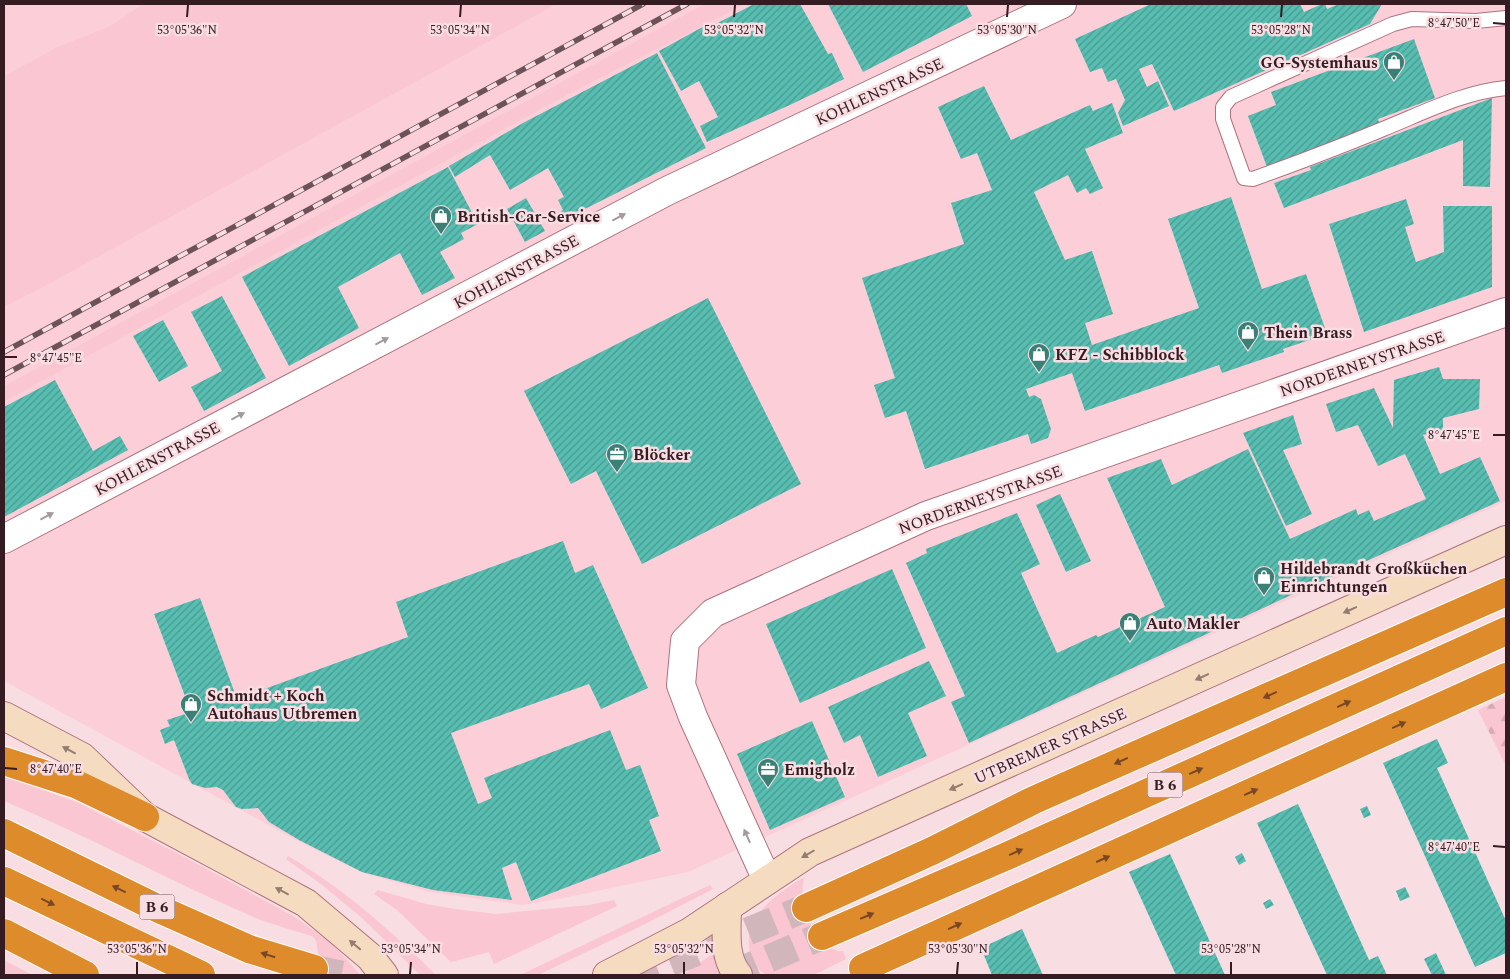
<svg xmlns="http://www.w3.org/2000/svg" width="1510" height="979" font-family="Spectral,serif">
<defs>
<pattern id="forest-firs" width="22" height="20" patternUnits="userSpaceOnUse" patternTransform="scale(1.25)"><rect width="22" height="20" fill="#fac6d1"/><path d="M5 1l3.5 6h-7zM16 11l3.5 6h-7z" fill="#d7aab3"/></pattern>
<pattern id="building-hatch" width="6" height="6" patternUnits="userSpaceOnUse" patternTransform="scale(1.25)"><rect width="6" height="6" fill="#57beb1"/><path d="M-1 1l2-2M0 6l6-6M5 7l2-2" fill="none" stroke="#499a90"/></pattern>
</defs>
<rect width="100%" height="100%" fill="#f8dde2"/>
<g fill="#fccfd8">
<polygon points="4,4 143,4 110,26 57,47 4,76"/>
<polygon points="557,4 704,4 4,386 4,307 51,283"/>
<polygon points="745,4 1506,4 1506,501 688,872 563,898 522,905 430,892 361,872 298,841 4,681 4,402 556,101"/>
</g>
<g fill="#fac6d1">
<polygon points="143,4 557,4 51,283 4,307 4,76 57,47 110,26"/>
<polygon points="704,4 745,4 556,101 4,402 4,386"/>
<path d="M4 776 79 803 190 860 295 917 330 942 348 961 360 975H317C320 964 318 951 316 940L312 936C295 931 278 926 261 920 174 884 91 837 4 801Z"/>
<path d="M288 856C344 889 390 930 436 975H420L362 918 321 884 286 859Z"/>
<path d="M804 877C799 903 806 922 823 941 829 947 835 952 843 951L846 959C835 964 825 970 815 974 808 977 799 975 792 975 784 975 772 978 765 974 749 966 745 941 752 926 761 904 785 889 804 877Z"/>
<polygon points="710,885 713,889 639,927 538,975 520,975"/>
<polygon points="378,890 426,904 455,909 496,914 589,905 614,900 617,906 494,964 489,952 451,962 397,910 374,894"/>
<polygon points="715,952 723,975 683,975"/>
<polygon points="4,960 32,975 4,975"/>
</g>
<polygon fill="url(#forest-firs)" points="1506,697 1506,766 1478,710"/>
<g fill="url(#building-hatch)">
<polygon points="754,4 800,4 828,54 832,53 844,79 792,104 707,142 700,126 718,117 699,81 681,91 659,51 708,24 710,27"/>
<polygon points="828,4 966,4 972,16 863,72"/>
<polygon points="1151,4 1300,4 1304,12 1322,4 1325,4 1327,9 1339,4 1382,4 1370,24 1174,111 1152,64 1139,69 1147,87 1158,81 1169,106 1123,126 1118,113 1125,100 1116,79 1108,82 1102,68 1090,72 1075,39"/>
<polygon points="1414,39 1435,98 1378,119 1380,126 1267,167 1248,116 1276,105 1271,92"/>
<polygon points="657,53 706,148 561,221 557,214 563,210 558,200 564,197 548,168 510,190 490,155 455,177 449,166 523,123"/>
<polygon points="984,86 1011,140 1090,105 1093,111 1112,103 1123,133 1085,149 1103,188 1090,194 1086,188 1077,193 1068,175 1034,192 1065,260 1092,251 1113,314 1085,323 1092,345 1199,308 1168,219 1231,197 1262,289 1306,274 1327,334 1283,349 1284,352 1222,373 1219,365 1085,411 1072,373 1026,389 1029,397 1034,395 1041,399 1051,429 1048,438 1031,444 1028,434 925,469 906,411 885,418 874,385 895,378 862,278 964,244 951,203 992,190 977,153 961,159 938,107"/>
<polygon points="1492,98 1490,187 1463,186 1463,140 1284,208 1274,183 1311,170 1310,167"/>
<polygon points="448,167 478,224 461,233 464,239 440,252 455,278 422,295 400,253 338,287 359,328 289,366 242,277"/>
<polygon points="526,198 545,231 525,242 507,209"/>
<polygon points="1406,199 1414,224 1405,227 1416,262 1444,252 1443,206 1492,206 1492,287 1364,332 1329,224"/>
<polygon points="222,296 266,378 204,411 191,387 222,371 191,312"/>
<polygon points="708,298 801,484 642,564 596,471 571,484 524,391"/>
<polygon points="163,320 188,366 159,382 133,336"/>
<polygon points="1439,367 1443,379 1480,379 1479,409 1443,418 1443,430 1423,435 1440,474 1480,457 1500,501 1311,586 969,743 951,702 965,696 906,563 927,553 926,549 1017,513 1040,564 1021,573 1057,653 1096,635 1098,637 1165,607 1107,478 1161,459 1172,485 1248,449 1290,539 1356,509 1358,515 1369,510 1374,521 1426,499 1405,454 1378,466 1358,425 1336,432 1326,404 1374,388 1393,428 1394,380"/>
<polygon points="55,380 93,451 120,436 128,450 4,517 4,407"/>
<polygon points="1293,415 1302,444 1283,450 1312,514 1286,526 1243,433"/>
<polygon points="1060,494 1091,561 1066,572 1036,505"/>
<polygon points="563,541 575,573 593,565 648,688 601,709 589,684 451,733 478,804 492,798 484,778 610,730 626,770 640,765 659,816 649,820 661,851 531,901 516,862 502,868 512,900 433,890 362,872 299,840 269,822 258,808 242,809 236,807 223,790 217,787 205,788 192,784 189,779 174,740 165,744 160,730 170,726 167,720 191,712 154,614 200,598 237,699 408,637 396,602"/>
<polygon points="892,569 926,648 800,703 766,624"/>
<polygon points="929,661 946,696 908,713 927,756 878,777 860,735 844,743 828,707"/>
<polygon points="812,721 845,797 770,830 737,754"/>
<polygon points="1437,739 1448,763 1437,768 1506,921 1506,953 1475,967 1383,763"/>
<polygon points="1298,804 1369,960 1378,956 1387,975 1327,975 1257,823"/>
<polygon points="1367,806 1371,815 1364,818 1360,809"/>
<polygon points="1242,853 1246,861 1239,865 1235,857"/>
<polygon points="1170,854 1225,975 1176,975 1170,962 1129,872"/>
<polygon points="1405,887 1410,897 1400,901 1396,891"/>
<polygon points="1270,899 1274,905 1266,909 1263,903"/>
<polygon points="1022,929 1043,975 992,975 981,948"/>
<polygon points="1436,953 1446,975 1432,975 1424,959"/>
</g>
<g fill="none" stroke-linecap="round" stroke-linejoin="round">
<g stroke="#d1b6bc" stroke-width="28" stroke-dasharray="28 14" stroke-linecap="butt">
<polyline points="314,969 343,975"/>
<polyline points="630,975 649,971 806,908"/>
<polyline points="730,975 822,936"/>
</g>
<g stroke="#ad727f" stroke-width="16">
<path id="lane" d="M1506 18 1476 21 1412 19 1393 24 1231 97 1223 107V119L1244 178 1253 179C1297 163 1340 147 1383 129 1423 113 1463 92 1506 88"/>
</g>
<g stroke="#ad727f" stroke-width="30">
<g id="street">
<polyline points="4,539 667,191 1062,4"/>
<polyline points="767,880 693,717 681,685 685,641 713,613 926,516 1506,312"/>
</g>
</g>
<g stroke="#ad727f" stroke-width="30">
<g id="secondary">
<polyline points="4,716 82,757 145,817 306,903 370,957 384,975"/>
<path d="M727 907C727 930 723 957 738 975"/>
<polyline points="607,975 690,932 810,852 1506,540"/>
</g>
</g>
<g stroke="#fff" stroke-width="30">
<g id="highway">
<polyline points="4,761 78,785 145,817"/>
<polyline points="4,833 159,909 249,949 314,969"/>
<polyline points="4,881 201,975"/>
<polyline points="806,908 932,851 1034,800 1506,592"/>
<polyline points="4,933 85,975"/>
<polyline points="822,936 1007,856 1506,631"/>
<polyline points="863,968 1506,677"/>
</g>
</g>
<use href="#lane" stroke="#fff" stroke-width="14"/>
<use href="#street" stroke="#fff" stroke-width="28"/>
<use href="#secondary" stroke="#f5dcc0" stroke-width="28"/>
<use href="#highway" stroke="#de8b2c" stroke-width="28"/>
<g stroke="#6c5359" stroke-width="5.5">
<g id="rail">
<polyline points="4,352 643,4"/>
<polyline points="4,375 687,4"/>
</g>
</g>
<use href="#rail" stroke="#f8dde2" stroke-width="4" stroke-dasharray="11" stroke-linecap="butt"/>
</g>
<defs><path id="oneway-solid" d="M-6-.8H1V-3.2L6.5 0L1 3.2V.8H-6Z" transform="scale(1.25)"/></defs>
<g fill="#a4999c">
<use href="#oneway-solid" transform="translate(619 217) rotate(-28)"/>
<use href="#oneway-solid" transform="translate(382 341) rotate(-28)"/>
<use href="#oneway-solid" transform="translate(238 416) rotate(-28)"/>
<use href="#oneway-solid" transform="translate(47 516) rotate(-28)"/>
<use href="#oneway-solid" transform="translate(747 836) rotate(-114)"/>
</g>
<g fill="#947c71">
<use href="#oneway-solid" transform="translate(1350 610) rotate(156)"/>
<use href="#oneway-solid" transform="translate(1202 677) rotate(156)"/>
<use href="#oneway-solid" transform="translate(69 750) rotate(-152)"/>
<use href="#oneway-solid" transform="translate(956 787) rotate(156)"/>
<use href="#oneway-solid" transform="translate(808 854) rotate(150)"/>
<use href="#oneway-solid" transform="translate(282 891) rotate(-152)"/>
<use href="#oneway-solid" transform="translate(355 945) rotate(-140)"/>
</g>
<g fill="#784826">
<use href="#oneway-solid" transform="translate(1270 695) rotate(156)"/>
<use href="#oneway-solid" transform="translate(1344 704) rotate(-24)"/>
<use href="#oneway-solid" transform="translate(1399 725) rotate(-24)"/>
<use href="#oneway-solid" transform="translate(1121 761) rotate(156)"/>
<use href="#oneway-solid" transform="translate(1196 771) rotate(-24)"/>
<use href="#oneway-solid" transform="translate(1251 792) rotate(-24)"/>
<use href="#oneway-solid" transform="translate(1016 852) rotate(-24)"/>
<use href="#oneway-solid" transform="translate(1103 859) rotate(-24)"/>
<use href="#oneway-solid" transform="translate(119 889) rotate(-154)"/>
<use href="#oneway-solid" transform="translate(48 902) rotate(26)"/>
<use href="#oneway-solid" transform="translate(867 916) rotate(-23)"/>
<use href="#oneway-solid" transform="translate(955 926) rotate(-24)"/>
<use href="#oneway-solid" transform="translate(268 955) rotate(-163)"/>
</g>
<path fill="none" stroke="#341c22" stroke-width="2" d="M187 17 188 5M460 17 461 5M734 17 735 5M1007 17 1008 5M1281 17 1282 5M1493 23 1505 24M5 357H17M1493 435H1505M5 768 17 769M1493 846 1505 847M137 974V962M410 974 411 962M684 974V962M957 974 958 962M1231 974V962"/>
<defs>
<g id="shop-pin" transform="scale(1.125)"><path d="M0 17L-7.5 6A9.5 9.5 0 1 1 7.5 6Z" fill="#3a8077" stroke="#f8dde2"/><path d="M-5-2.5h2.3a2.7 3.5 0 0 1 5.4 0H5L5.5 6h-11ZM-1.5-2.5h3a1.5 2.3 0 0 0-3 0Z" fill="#fff"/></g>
<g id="office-pin" transform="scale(1.125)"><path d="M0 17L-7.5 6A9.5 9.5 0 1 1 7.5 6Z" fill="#3a8077" stroke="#f8dde2"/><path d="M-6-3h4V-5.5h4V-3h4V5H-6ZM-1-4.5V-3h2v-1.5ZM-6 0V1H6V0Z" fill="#fff"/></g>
</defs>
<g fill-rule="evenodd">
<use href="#shop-pin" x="1394" y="62"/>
<use href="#shop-pin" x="441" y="216"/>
<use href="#shop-pin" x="1248" y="332"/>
<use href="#shop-pin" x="1039" y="354"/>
<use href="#office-pin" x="617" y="454"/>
<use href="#shop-pin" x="1264" y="577"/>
<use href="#shop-pin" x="1130" y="623"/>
<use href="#shop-pin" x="191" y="704"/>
<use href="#office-pin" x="768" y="769"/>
</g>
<g text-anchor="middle" stroke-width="5" stroke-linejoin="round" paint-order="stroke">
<g fill="#f8dde2" stroke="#6f565c" stroke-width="1">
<rect x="1147.5" y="772.5" width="35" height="25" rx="4"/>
<rect x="139.5" y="894.5" width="35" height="25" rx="4"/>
</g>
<g font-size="15" font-weight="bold" fill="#341c22">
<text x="1165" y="790">B 6</text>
<text x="157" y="912">B 6</text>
</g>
<g font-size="16" font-weight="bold" fill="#341c22" stroke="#f8dde2" text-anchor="start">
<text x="1378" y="68" text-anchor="end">GG-Systemhaus</text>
<text x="457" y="222">British-Car-Service</text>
<text x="1264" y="338">Thein Brass</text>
<text x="1055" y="360">KFZ - Schibblock</text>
<text x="633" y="460">Blöcker</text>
<text x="1280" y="574">Hildebrandt Großküchen<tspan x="1280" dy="18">Einrichtungen</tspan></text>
<text x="1146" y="629">Auto Makler</text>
<text x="207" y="701">Schmidt + Koch<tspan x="207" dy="18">Autohaus Utbremen</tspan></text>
<text x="784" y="775">Emigholz</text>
</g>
<g font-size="16" fill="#341c22" stroke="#f8dde2">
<text transform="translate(879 91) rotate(-25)" y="6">KOHLENSTRASSE</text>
<text transform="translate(516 271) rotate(-28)" y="6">KOHLENSTRASSE</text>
<text transform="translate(1362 363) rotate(-19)" y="6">NORDERNEYSTRASSE</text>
<text transform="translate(157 458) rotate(-28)" y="6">KOHLENSTRASSE</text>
<text transform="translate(980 499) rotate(-20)" y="6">NORDERNEYSTRASSE</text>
<text transform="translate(1050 745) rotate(-24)" y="6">UTBREMER STRASSE</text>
</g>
</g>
<g font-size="12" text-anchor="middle" fill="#341c22" stroke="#f8dde2" stroke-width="5" stroke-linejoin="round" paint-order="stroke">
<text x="1454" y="27">8°47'50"E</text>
<text x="187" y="34">53°05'36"N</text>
<text x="460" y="34">53°05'34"N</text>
<text x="734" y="34">53°05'32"N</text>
<text x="1007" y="34">53°05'30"N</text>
<text x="1281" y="34">53°05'28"N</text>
<text x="56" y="362">8°47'45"E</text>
<text x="1454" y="439">8°47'45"E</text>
<text x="56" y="773">8°47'40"E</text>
<text x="1454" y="851">8°47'40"E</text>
<text x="137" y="953">53°05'36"N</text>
<text x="411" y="953">53°05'34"N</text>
<text x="684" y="953">53°05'32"N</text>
<text x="958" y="953">53°05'30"N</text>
<text x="1231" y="953">53°05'28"N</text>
</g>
<rect width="1510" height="979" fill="none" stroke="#341c22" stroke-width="10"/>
</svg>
